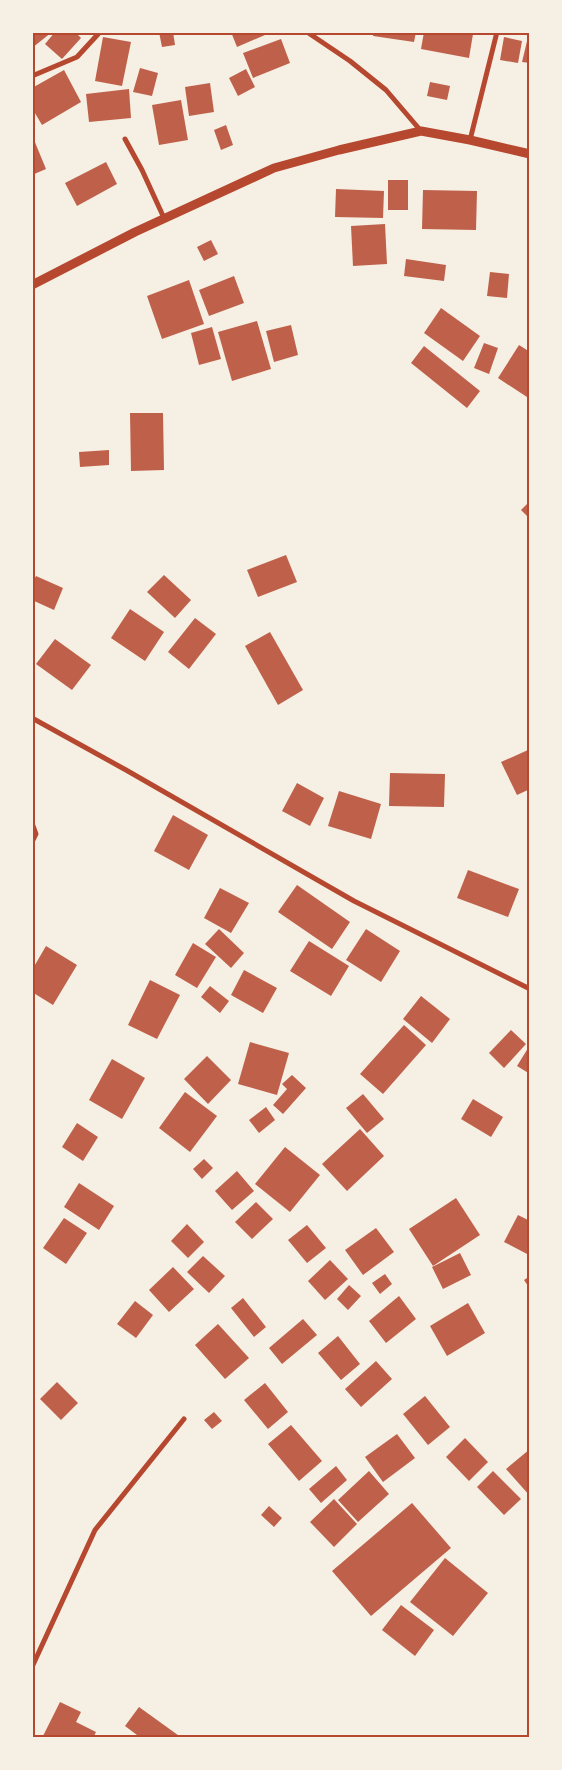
<svg xmlns="http://www.w3.org/2000/svg" width="562" height="1770" font-family="'Work Sans',sans-serif">
<rect width="100%" height="100%" fill="#f6efe4"/>
<g fill="#bf614a">
<polygon points="32,32 52,32 32,48"/>
<polygon points="55,32 75,32 81,38 62,59 45,44"/>
<polygon points="159,32 173,32 175,45 162,47"/>
<polygon points="231,32 264,32 265,35 237,47"/>
<polygon points="374,32 416,32 414,42 373,36"/>
<polygon points="424,32 473,34 469,58 421,49"/>
<polygon points="103,37 131,42 122,86 95,81"/>
<polygon points="504,37 522,41 518,63 500,60"/>
<polygon points="528,37 530,37 530,63 522,62"/>
<polygon points="281,39 290,63 253,78 243,53"/>
<polygon points="140,68 158,73 152,96 133,92"/>
<polygon points="246,69 255,87 238,96 229,78"/>
<polygon points="64,70 81,102 42,125 32,108 32,88"/>
<polygon points="430,82 450,86 447,100 427,96"/>
<polygon points="210,83 214,112 189,116 185,87"/>
<polygon points="129,89 131,118 89,122 86,94"/>
<polygon points="181,100 188,140 159,145 152,105"/>
<polygon points="226,125 233,145 221,150 214,130"/>
<polygon points="32,135 46,169 32,175"/>
<polygon points="106,162 117,184 77,206 65,183"/>
<rect x="388" y="180" width="20" height="30"/>
<polygon points="336,189 384,191 383,218 335,217"/>
<polygon points="423,190 477,191 476,230 422,229"/>
<polygon points="385,224 387,264 353,266 351,226"/>
<polygon points="211,240 218,254 204,261 197,247"/>
<polygon points="406,259 446,265 444,281 404,276"/>
<polygon points="490,272 509,274 507,298 487,296"/>
<polygon points="234,276 244,303 209,316 199,290"/>
<polygon points="189,280 204,324 162,339 147,296"/>
<polygon points="441,308 480,336 463,361 424,333"/>
<polygon points="257,321 271,369 232,381 218,332"/>
<polygon points="291,325 298,355 274,362 266,331"/>
<polygon points="212,327 221,359 199,365 191,333"/>
<polygon points="484,343 498,348 489,374 474,368"/>
<polygon points="519,345 530,352 530,399 498,378"/>
<polygon points="424,346 480,391 467,408 411,363"/>
<polygon points="130,413 163,413 164,470 131,471"/>
<polygon points="109,450 109,465 80,467 79,452"/>
<polygon points="530,501 530,519 521,510"/>
<polygon points="286,555 297,582 258,597 247,570"/>
<polygon points="164,575 191,600 175,618 147,592"/>
<polygon points="36,576 63,588 54,610 32,600 32,583"/>
<polygon points="130,609 164,632 145,661 111,638"/>
<polygon points="195,618 216,634 189,669 168,652"/>
<polygon points="270,632 303,690 278,705 245,646"/>
<polygon points="55,639 91,665 72,690 36,664"/>
<polygon points="528,750 530,789 517,795 501,762"/>
<polygon points="390,773 445,774 444,807 389,806"/>
<polygon points="297,783 324,798 310,826 282,811"/>
<polygon points="339,791 381,804 371,839 328,826"/>
<polygon points="173,815 208,835 189,870 154,851"/>
<polygon points="468,870 519,889 508,917 457,898"/>
<polygon points="297,885 350,922 332,949 278,912"/>
<polygon points="220,888 249,903 231,933 204,918"/>
<polygon points="219,929 244,953 231,968 205,944"/>
<polygon points="366,929 400,951 381,982 346,960"/>
<polygon points="309,941 349,966 331,996 290,971"/>
<polygon points="193,943 216,957 197,988 175,975"/>
<polygon points="46,946 77,965 53,1005 32,992 32,970"/>
<polygon points="244,970 277,988 263,1013 231,995"/>
<polygon points="150,980 180,995 157,1039 128,1025"/>
<polygon points="210,986 229,1001 220,1013 201,997"/>
<polygon points="421,996 450,1019 432,1043 403,1019"/>
<polygon points="404,1025 426,1045 383,1094 360,1074"/>
<polygon points="511,1030 526,1044 504,1068 489,1053"/>
<polygon points="250,1042 289,1053 277,1095 238,1084"/>
<polygon points="530,1045 530,1074 517,1066"/>
<polygon points="207,1056 231,1080 208,1104 184,1079"/>
<polygon points="112,1059 145,1078 122,1119 89,1100"/>
<polygon points="292,1075 306,1088 283,1114 273,1105 287,1089 282,1084"/>
<polygon points="185,1092 217,1116 190,1152 159,1128"/>
<polygon points="363,1094 384,1119 367,1133 346,1108"/>
<polygon points="473,1099 503,1117 491,1137 461,1119"/>
<polygon points="266,1107 275,1120 259,1133 249,1120"/>
<polygon points="77,1123 98,1137 83,1161 62,1147"/>
<polygon points="360,1129 384,1156 347,1191 322,1164"/>
<polygon points="285,1147 320,1175 290,1212 255,1184"/>
<polygon points="204,1159 213,1168 202,1179 193,1169"/>
<polygon points="237,1171 254,1191 232,1210 215,1191"/>
<polygon points="79,1183 114,1206 99,1230 64,1207"/>
<polygon points="456,1198 480,1235 433,1266 409,1229"/>
<polygon points="256,1202 273,1219 252,1239 235,1222"/>
<polygon points="518,1215 530,1221 529,1255 504,1242"/>
<polygon points="64,1218 87,1233 66,1264 43,1248"/>
<polygon points="187,1224 204,1242 188,1258 171,1241"/>
<polygon points="307,1225 326,1248 307,1263 288,1240"/>
<polygon points="376,1228 394,1252 363,1275 345,1250"/>
<polygon points="460,1253 471,1275 443,1289 432,1267"/>
<polygon points="203,1256 225,1276 209,1293 187,1272"/>
<polygon points="330,1260 348,1279 325,1300 308,1281"/>
<polygon points="173,1267 194,1289 169,1312 149,1290"/>
<polygon points="385,1274 392,1284 380,1294 372,1283"/>
<polygon points="530,1276 530,1289 524,1280"/>
<polygon points="349,1285 361,1296 348,1310 337,1299"/>
<polygon points="399,1296 416,1319 386,1343 369,1321"/>
<polygon points="243,1298 266,1327 254,1337 231,1308"/>
<polygon points="135,1301 153,1315 136,1338 117,1324"/>
<polygon points="468,1303 485,1333 447,1356 430,1326"/>
<polygon points="303,1319 317,1335 282,1364 269,1348"/>
<polygon points="218,1324 249,1358 225,1379 195,1345"/>
<polygon points="338,1336 360,1364 341,1380 318,1353"/>
<polygon points="376,1361 392,1379 361,1407 345,1389"/>
<polygon points="57,1382 78,1403 61,1420 40,1399"/>
<polygon points="265,1383 288,1412 268,1429 244,1400"/>
<polygon points="425,1396 450,1427 428,1445 403,1414"/>
<polygon points="214,1412 222,1421 212,1429 204,1420"/>
<polygon points="291,1425 322,1461 299,1481 268,1444"/>
<polygon points="397,1434 415,1458 383,1482 365,1457"/>
<polygon points="465,1438 488,1462 469,1481 446,1457"/>
<polygon points="530,1449 530,1496 506,1469"/>
<polygon points="336,1466 347,1480 321,1503 309,1489"/>
<polygon points="369,1471 389,1494 358,1522 338,1500"/>
<polygon points="493,1471 521,1499 504,1515 477,1487"/>
<polygon points="334,1499 357,1524 334,1547 310,1522"/>
<polygon points="412,1503 451,1548 371,1616 332,1571"/>
<polygon points="269,1506 282,1518 274,1527 261,1515"/>
<polygon points="445,1558 488,1593 453,1636 410,1602"/>
<polygon points="401,1605 434,1630 415,1656 382,1630"/>
<polygon points="60,1702 81,1712 76,1722 96,1732 93,1738 42,1738"/>
<polygon points="139,1707 182,1738 141,1738 125,1726"/>
</g>
<g fill="none" stroke-linecap="round" stroke-linejoin="round">
<g stroke="#b5482f" stroke-width="5">
<polyline points="307,32 350,61 386,90 421,131"/>
<polyline points="32,76 77,57 100,32"/>
<polyline points="125,139 142,170 164,218"/>
<polyline points="470,140 497,32"/>
<polyline points="32,718 126,770 354,901 530,989"/>
<polyline points="32,823 36,834 32,842"/>
<polyline points="32,1667 95,1530 184,1419"/>
</g>
<polyline stroke="#b5482f" stroke-width="9" points="32,285 135,232 274,168 339,150 421,131 470,140 530,154"/>
</g>
<rect width="562" height="1770" fill="none" stroke="#f6efe4" stroke-width="68"/>
<rect x="34" y="34" width="494" height="1702" fill="none" stroke="#b5482f" stroke-width="2"/>
</svg>
